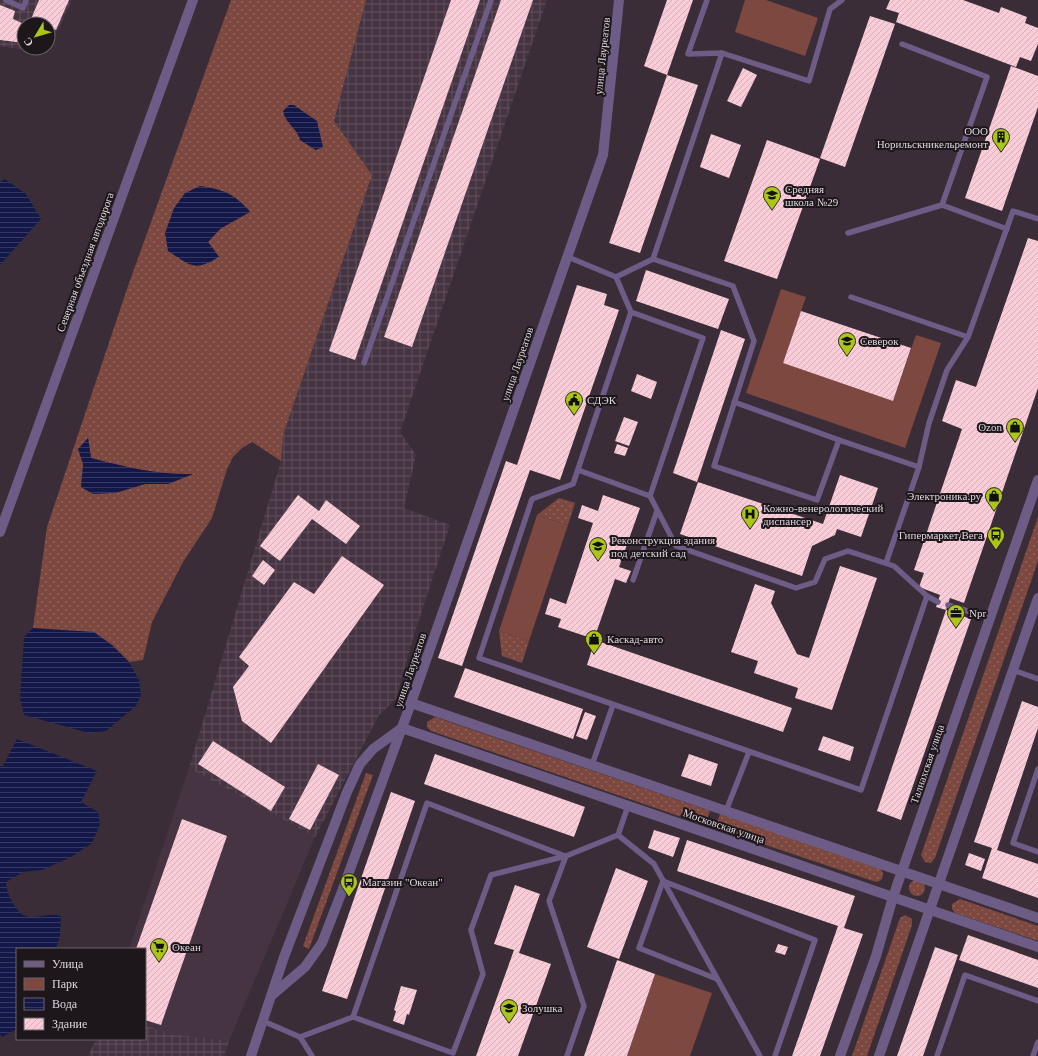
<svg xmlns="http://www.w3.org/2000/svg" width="1038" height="1056" font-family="'Times New Roman',serif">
<defs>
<pattern id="industrial-grid" width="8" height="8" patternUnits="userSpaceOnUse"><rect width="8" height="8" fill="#463443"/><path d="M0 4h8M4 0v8" fill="none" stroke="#60515e"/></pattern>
<pattern id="grass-dots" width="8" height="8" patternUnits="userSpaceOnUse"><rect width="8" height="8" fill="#7d483f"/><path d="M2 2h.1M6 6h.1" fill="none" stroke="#8f625a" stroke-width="1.8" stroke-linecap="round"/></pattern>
<pattern id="water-rules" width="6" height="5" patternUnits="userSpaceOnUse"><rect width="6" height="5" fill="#131849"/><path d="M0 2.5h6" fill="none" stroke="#353963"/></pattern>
<pattern id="building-hatch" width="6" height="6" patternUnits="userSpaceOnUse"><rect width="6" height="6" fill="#faccd8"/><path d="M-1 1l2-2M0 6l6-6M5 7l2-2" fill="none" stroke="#d5b0ba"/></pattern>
</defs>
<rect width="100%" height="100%" fill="#3a2d38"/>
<polygon fill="#463443" points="189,768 315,837 229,1041 168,1034 145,1025 145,949 129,949"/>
<g fill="url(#industrial-grid)" fill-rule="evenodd">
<path d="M0 0H72L47 53 0 46ZM24 24H48V48H24Z"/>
<polygon points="366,0 547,0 400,432 416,455 404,508 450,525 414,635 396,699 379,715 315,837 189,768 281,461 283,435 372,175 334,121"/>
<polygon points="145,1025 168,1034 229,1041 224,1056 88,1056 96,1039 145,1039"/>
</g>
<g fill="url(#grass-dots)" fill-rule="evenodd">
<path d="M231 0H366L334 121 372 175 283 435 281 461 252 442 242 448 233 457 227 469 212 518 183 562 152 622 143 660 129 662 112 645 33 628 47 527 128 286ZM298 131 316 150 300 140ZM200 186C224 190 233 193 250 211L220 229 208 242 219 257 174 208ZM88 438 91 458C124 467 157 475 192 474L168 484H145L115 493 81 487Z"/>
<polygon points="559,498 575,503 568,525 537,515"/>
<polygon points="1038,517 1038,561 935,858 931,863 925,862 921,855"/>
<polygon points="499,631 529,641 522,663 502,656"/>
<polygon points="435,717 710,811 705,825 431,731 427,727 427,722"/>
<polygon points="366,773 373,775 309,949 303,946"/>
<polygon points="720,814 880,868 883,873 882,879 878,882 873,881 715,828"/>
<circle cx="917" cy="888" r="8"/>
<polygon points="960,899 1038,926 1038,941 955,913 952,909 952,904"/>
<polygon points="905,915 912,919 912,925 867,1056 852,1056 900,918"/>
</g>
<g fill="#7d483f">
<polygon points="745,0 766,0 818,18 805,56 735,32"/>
<polygon points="781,289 806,297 783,363 893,401 916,335 941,343 905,448 746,393"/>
<polygon points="537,515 568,525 529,641 499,631"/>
<polygon points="655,974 712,993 690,1056 627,1056"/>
</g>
<g fill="url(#water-rules)">
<path d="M289 105H294L317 121 323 147 316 150 300 140C297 128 285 123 283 111Z"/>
<polygon points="5,179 26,194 41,219 0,265 0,182"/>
<path d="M200 186C224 190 233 193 250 212L220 229 208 242 219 257C194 272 191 266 168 251L165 233 174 208 185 193Z"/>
<path d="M88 438 91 458C125 467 158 475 193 474L168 484H145L115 493 93 494 81 487 83 464 78 449Z"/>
<polygon points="33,628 94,632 112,645 129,662 139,680 141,695 136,706 106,731 89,733 24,715 20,699 24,637"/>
<path d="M17 739 97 771 81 802 98 812 100 824 92 843 71 857 42 870 23 872 6 882C7 891 9 897 14 905 28 928 42 910 61 916L60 936 56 949H17V1029L2 1037 0 1034V766H3Z"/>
</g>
<g fill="url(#building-hatch)">
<polygon points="39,0 69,0 56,30 48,27 48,24 41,24 31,19"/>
<polygon points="451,0 480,0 355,360 329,351"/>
<polygon points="501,0 533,0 412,347 384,337"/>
<polygon points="667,0 693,0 667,75 644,66"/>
<polygon points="890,0 963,0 999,13 1001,7 1027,17 1025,23 1038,28 1038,44 1031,61 1020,57 1016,67 896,22 899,13 886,9"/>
<polygon points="0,5 15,11 13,19 24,24 24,43 0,40"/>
<polygon points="870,16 895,24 845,167 820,158"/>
<polygon points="1011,66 1038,76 1038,107 1002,211 965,198"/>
<polygon points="743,68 757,75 741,107 727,101"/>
<polygon points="667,75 698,85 640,253 609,243"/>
<polygon points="711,134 741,145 729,178 700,167"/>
<polygon points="767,140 820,159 777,279 724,261"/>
<polygon points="1028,238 1038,241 1038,388 964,603 950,598 946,610 936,607 940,595 919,587 924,573 914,570 962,429 942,421 956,380 976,387"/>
<polygon points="646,270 729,299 718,329 636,301"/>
<polygon points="577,285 607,294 604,305 619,310 560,480 530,470 462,666 438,658 506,461 517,465"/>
<polygon points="801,311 911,348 893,401 783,363"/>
<polygon points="721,330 745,339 697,482 673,473"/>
<polygon points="637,374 657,382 651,399 631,391"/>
<polygon points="624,417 638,422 629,446 615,441"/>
<polygon points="617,444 628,448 625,456 614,453"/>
<polygon points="840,475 878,488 861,537 837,529 835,535 812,546 802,576 680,534 698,482 823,524"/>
<polygon points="298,495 319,511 326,500 360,526 346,544 312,519 280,561 260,546"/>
<polygon points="603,495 640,508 619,567 631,571 626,583 615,579 594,639 558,627 561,619 545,614 550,598 566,604 593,523 578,518 582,505 598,511"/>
<polygon points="342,556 384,585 271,743 242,721 233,687 249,666 239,657 294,582 314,594"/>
<polygon points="263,560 275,570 264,585 252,576"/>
<polygon points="840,566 877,578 832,710 795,698 798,688 754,673 758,661 731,652 755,584 775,591 771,603 797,654 809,658"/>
<polygon points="946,610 971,619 901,820 877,811"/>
<polygon points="595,640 792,708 783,732 587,665"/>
<polygon points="465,668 583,709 573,739 454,697"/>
<polygon points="1022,701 1038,707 1038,728 997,850 1038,864 1038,898 982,878 992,848 974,842"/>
<polygon points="585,712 596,716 587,740 576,736"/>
<polygon points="823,736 854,747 850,761 818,750"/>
<polygon points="213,741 285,787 271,811 198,764"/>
<polygon points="435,754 585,807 574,837 424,784"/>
<polygon points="689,754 718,764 711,786 681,776"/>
<polygon points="318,764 339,775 310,830 289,819"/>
<polygon points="391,792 415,801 347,999 322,991"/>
<polygon points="182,819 227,836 161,1025 145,1020 145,949 136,949"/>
<polygon points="654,830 680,838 673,857 648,848"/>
<polygon points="687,840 855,896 844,928 863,934 820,1056 792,1056 838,926 677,871"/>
<polygon points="969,853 985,859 981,871 965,865"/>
<polygon points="616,868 648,881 619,959 587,947"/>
<polygon points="515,885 540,894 519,953 551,964 518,1056 476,1056 514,950 494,944"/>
<polygon points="968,935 1038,960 1038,988 959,960"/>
<polygon points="778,944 788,947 785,955 775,952"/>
<polygon points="935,947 958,955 923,1056 897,1056"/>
<polygon points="617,960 655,974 627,1056 584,1056"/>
<polygon points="401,986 417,990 409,1015 407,1014 404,1025 393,1021 396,1011 394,1010"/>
</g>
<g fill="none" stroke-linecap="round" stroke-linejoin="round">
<g stroke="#6d5c86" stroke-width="5.5">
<polyline points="6,0 23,8 26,0"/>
<polyline points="707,0 688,54 722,53 809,81 830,9 842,0"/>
<polyline points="902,44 987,77 942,205 1007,229"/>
<polyline points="848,233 942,205"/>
<polyline points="568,257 616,277 631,312 573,484 532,499 479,658 861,790 927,596"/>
<polyline points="653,259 722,53"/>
<polyline points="616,277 653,259 733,286 754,341 714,466 817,500 839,440"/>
<polyline points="851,297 968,337"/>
<polyline points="631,312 703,338 650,496"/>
<polyline points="364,363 491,0"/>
<polyline points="734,402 839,440 919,467"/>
<polyline points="578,470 650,496 676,546 796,588 815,582 825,559 848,551 894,566 927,596 938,602"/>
<polyline points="886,563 919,467 929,423 947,370 968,337 1013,211 1038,219"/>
<polyline points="633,580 657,511"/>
<polyline points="948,605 990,618"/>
<polyline points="1013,670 1038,679"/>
<polyline points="592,765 613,705"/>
<polyline points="1038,769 1013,843 1038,852"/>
<polyline points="628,806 618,835 654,864 760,1056"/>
<polyline points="726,811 749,752"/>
<polyline points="717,979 639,948 663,881 815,940 775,1056"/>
<polyline points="353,1017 427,803 565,856"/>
<polyline points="263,1021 300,1037 312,1056"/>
<polyline points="300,1037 353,1017 453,1053 483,974 471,930 491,875 566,856"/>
<polyline points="567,1056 584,1006 549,901 566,856 618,835"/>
<polyline points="937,1056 965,975 1038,1001"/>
<polyline points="1033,1056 1038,1042"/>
</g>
<g stroke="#6d5c86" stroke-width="10">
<polyline points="0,532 193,0"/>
<polyline points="411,703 1038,918"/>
<polyline points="402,728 1038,947"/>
<polyline points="271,996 305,967 322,943 341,894 411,703 603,155 619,0"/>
<polyline points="251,1056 284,957 347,792 360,764 373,749 402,728"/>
<polyline points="840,1056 876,956 893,897 1038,480"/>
<polyline points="879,1056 1038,598"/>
</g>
</g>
<defs>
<g id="building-pin" transform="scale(0.9)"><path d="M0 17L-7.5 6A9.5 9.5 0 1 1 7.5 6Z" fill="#abc616" stroke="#1d171c"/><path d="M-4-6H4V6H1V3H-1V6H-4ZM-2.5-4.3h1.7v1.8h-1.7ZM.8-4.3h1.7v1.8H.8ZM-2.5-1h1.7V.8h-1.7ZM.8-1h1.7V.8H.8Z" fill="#111"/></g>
<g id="school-pin" transform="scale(0.9)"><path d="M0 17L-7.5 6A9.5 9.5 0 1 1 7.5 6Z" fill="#abc616" stroke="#1d171c"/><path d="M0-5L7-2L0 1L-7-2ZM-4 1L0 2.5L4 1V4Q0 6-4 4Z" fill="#111"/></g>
<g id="civic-pin" transform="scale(0.9)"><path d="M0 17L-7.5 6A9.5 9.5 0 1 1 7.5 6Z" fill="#abc616" stroke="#1d171c"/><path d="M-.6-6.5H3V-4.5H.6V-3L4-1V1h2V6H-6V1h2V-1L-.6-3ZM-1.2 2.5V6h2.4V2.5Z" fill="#111"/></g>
<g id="shop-pin" transform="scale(0.9)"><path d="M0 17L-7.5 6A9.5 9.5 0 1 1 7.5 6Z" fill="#abc616" stroke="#1d171c"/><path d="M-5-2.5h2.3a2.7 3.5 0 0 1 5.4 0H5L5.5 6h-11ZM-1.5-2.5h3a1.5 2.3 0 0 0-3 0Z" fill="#111"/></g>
<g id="hospital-pin" transform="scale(0.9)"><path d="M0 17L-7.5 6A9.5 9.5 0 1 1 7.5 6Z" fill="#abc616" stroke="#1d171c"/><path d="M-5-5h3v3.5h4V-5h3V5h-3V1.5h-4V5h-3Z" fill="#111"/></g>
<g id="bus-pin" transform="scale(0.9)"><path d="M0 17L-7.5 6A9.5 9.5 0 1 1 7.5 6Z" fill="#abc616" stroke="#1d171c"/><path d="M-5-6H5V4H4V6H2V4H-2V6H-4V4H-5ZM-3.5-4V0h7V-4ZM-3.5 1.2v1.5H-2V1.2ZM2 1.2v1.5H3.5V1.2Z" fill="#111"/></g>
<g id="office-pin" transform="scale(0.9)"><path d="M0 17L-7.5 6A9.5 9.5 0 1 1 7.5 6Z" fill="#abc616" stroke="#1d171c"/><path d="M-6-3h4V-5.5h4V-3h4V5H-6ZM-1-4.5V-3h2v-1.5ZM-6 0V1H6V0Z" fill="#111"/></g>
<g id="supermarket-pin" transform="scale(0.9)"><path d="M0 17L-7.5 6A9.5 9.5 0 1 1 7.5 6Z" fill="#abc616" stroke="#1d171c"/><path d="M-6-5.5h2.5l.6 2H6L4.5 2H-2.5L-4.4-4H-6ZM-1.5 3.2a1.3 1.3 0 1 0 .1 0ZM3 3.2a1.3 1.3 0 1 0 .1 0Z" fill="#111"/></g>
</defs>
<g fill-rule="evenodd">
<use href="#building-pin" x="1001" y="137"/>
<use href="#school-pin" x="772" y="195"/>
<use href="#school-pin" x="847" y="341"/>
<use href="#civic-pin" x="574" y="400"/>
<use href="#shop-pin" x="1015" y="427"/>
<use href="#shop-pin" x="994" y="496"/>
<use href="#hospital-pin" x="750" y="514"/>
<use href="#bus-pin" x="996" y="535"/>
<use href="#school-pin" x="598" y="546"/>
<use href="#office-pin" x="956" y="613"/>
<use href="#shop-pin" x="594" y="639"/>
<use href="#bus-pin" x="349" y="882"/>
<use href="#supermarket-pin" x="159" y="947"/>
<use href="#school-pin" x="509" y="1008"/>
</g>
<g text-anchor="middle" stroke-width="4" stroke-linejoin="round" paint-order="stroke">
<g font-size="11" fill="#dfd6dd" stroke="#1d171c">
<text transform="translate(602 56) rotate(-84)" y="4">улица Лауреатов</text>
<text transform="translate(85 262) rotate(-70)" y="4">Северная объездная автодорога</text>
<text transform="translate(517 364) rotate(-71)" y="4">улица Лауреатов</text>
<text transform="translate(410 670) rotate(-71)" y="4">улица Лауреатов</text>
<text transform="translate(927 764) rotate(-71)" y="4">Талнахская улица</text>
<text transform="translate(724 826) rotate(19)" y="4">Московская улица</text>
</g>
<g font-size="11" fill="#dfd6dd" stroke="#1d171c" text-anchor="start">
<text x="988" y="135" text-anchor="end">ООО<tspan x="988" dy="13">Норильскникельремонт</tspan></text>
<text x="785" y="193">Средняя<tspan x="785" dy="13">школа №29</tspan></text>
<text x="860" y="345">Северок</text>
<text x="587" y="404">СДЭК</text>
<text x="1002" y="431" text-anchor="end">Ozon</text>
<text x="981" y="500" text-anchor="end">Электроника.ру</text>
<text x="763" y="512">Кожно-венерологический<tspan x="763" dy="13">диспансер</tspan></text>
<text x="983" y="539" text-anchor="end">Гипермаркет Вега</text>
<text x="611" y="544">Реконструкция здания<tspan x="611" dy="13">под детский сад</tspan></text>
<text x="969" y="617">Npr</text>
<text x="607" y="643">Каскад-авто</text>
<text x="362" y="886">Магазин "Океан"</text>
<text x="172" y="951">Океан</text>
<text x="522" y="1012">Золушка</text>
</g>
</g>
<rect x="16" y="948" width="130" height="92" fill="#1d171c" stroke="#6b6369"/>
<rect x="24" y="961" width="20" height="6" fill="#6d5c86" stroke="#6b6369"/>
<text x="52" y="968" font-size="12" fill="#dfd6dd">Улица</text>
<rect x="24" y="978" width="20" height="12" fill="#7d483f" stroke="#6b6369"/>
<text x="52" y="988" font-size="12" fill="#dfd6dd">Парк</text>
<rect x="24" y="998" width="20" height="12" fill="url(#water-rules)" stroke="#6b6369"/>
<text x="52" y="1008" font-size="12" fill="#dfd6dd">Вода</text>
<rect x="24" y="1018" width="20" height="12" fill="url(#building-hatch)" stroke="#6b6369"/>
<text x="52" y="1028" font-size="12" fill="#dfd6dd">Здание</text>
<g transform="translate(36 36) rotate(232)"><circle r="19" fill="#1d171c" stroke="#6b6369"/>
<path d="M0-3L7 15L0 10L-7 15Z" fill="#abc616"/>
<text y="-6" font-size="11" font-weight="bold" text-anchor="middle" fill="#dfd6dd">С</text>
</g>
</svg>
